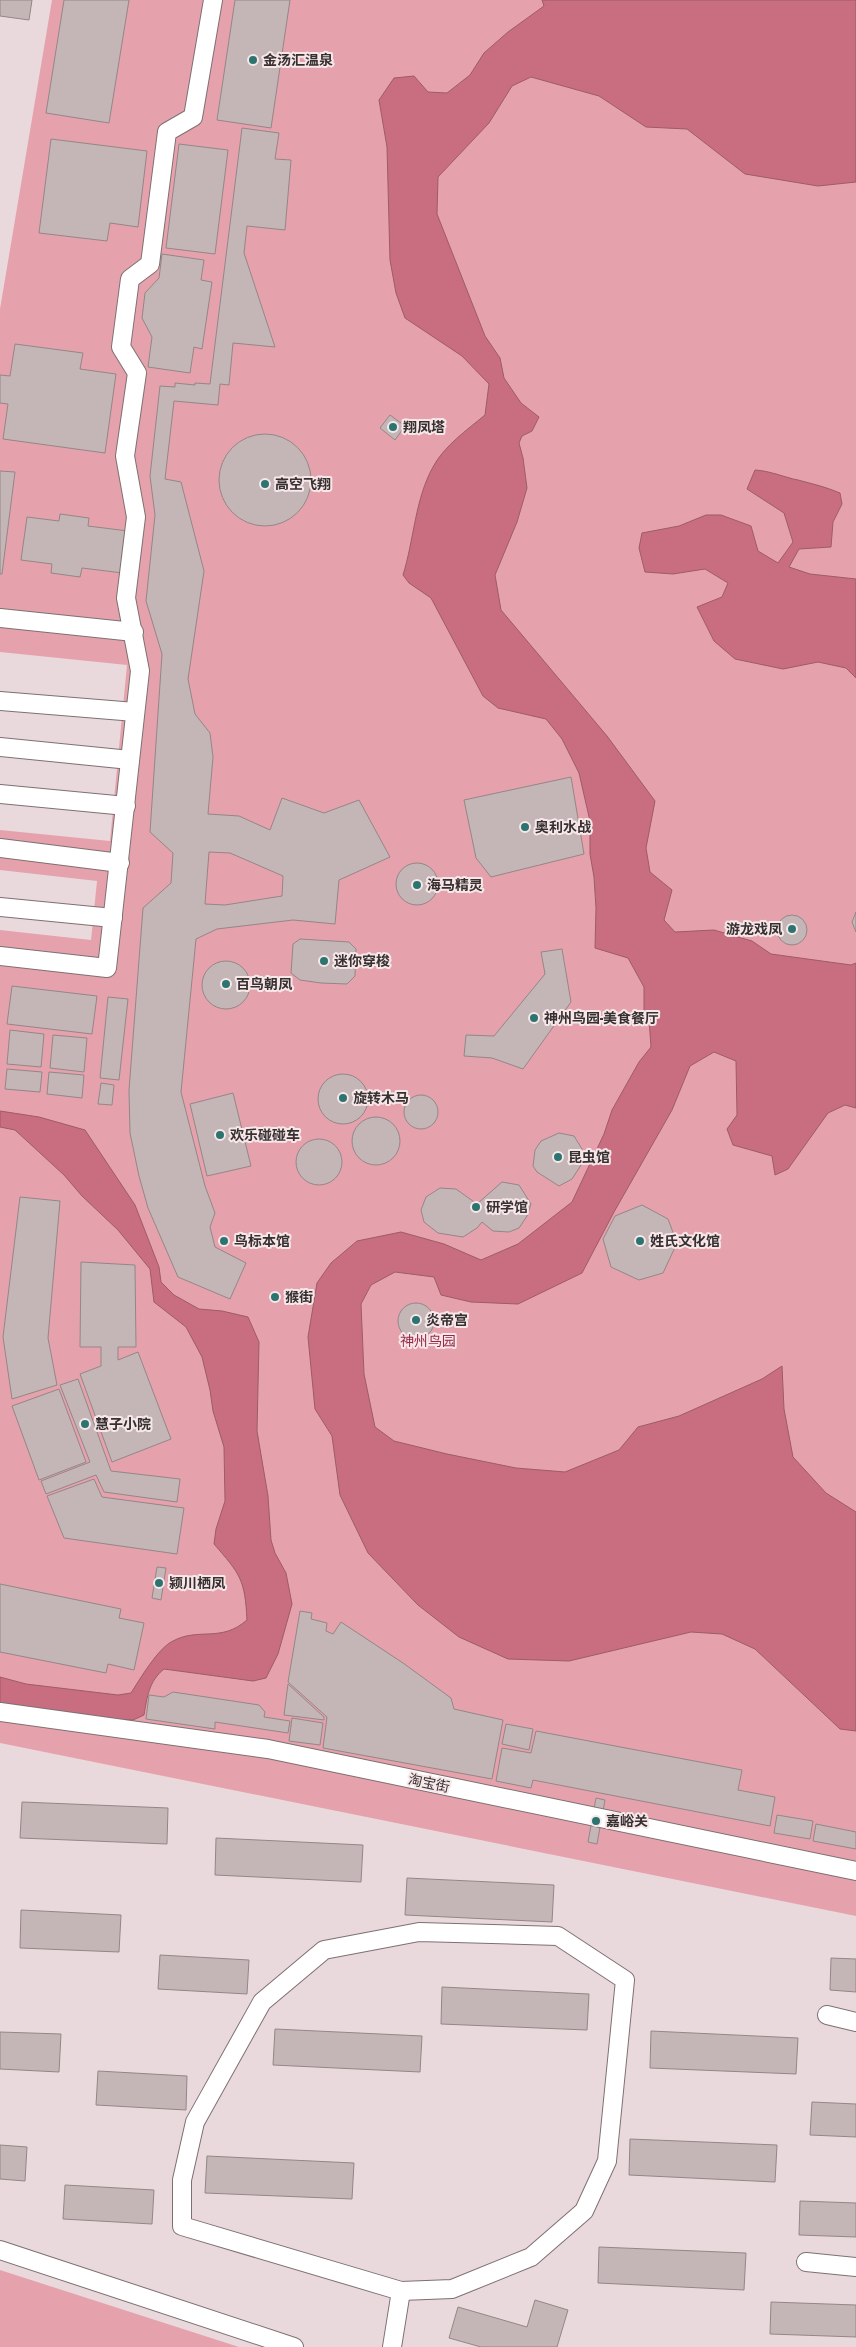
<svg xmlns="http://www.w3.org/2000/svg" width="856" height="2347" font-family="Jost,'Noto Sans SC',sans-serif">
<rect width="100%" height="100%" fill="#ead9dc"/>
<g fill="#e5a2ac">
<polygon points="52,0 856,0 856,1916 0,1743 0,930 91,940 97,881 0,870 0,830 110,841 127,665 0,652 0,309"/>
<polygon points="0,2270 239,2347 0,2347"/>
</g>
<g fill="#c96e80" stroke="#9d5b68">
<path d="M542 0H856V182L818 186 745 174 687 129 646 127 599 96 531 77 512 86 489 123 438 177 437 214 485 336 500 358 504 378 521 403 539 417 532 431 522 436 519 443 523 458 527 488 517 522 495 575 501 610 607 736 655 801 646 848 650 872 672 890 664 920 675 932 714 930 752 941 771 954 851 965 856 963V1108L845 1105 828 1113 788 1169 775 1175 772 1156 733 1145 727 1129 737 1115 736 1061 714 1052 690 1066 672 1110 614 1212 582 1273 518 1304 471 1302 441 1295 434 1277 395 1272 371 1285 361 1304 364 1374 375 1427 394 1441 447 1454 516 1468 565 1472 619 1450 638 1427 679 1416 762 1379 782 1366 784 1409 793 1457 826 1493 856 1512V1731L840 1729 755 1649 722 1634 691 1632 569 1661 508 1659 459 1637 418 1605 368 1553 340 1495 332 1436 315 1409 308 1337 317 1283 331 1263 357 1241 401 1232 444 1244 481 1260 518 1244 572 1202 604 1134 612 1110 639 1062 651 1047 649 1019 644 1012V987L628 958 595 948 596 908 594 877 590 854V821L579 773 562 739 546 719 498 708 483 696 431 598 409 583 403 575C414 540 415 499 433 467 444 446 467 430 485 415L489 384 462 356 405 318 396 293 390 260 387 147 379 100 394 78 414 76 428 92 447 93 470 75 484 53 508 32 544 6Z"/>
<path d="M755 470C771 471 783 477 798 480 813 484 826 487 840 493L842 504 833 522 831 547 799 549 789 567 810 574 856 579V678L846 668 818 662 783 669 735 659 714 641 697 607 722 597 728 583 705 569 673 574 645 572 639 548 642 533 679 526 706 515H721L751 526 758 551 778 563 793 542 784 513 747 489Z"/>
<path d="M0 1111 39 1117 85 1130 135 1205 159 1267 161 1282 174 1295 199 1309 222 1311 248 1317 259 1342 257 1431 268 1496 271 1540 275 1553 286 1573 292 1604 278 1654 266 1678 253 1681 164 1669C149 1681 147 1697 144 1715L133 1720 110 1719 0 1705V1677L26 1684 118 1695 131 1693C140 1679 158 1648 173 1641 199 1627 221 1643 247 1620 245 1579 240 1574 214 1544L216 1529 225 1501 224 1447 213 1411 210 1390 202 1357 186 1327 154 1302 150 1269 118 1230 82 1196 64 1175 15 1130 0 1127Z"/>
</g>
<g fill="#c4b5b7" stroke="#948687" fill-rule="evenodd">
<polygon points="0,0 32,0 29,20 0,16"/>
<polygon points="64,0 129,0 109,123 46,113"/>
<polygon points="235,0 290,0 271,128 217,120"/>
<path d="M242 128 279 133 275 159 291 160 285 230 247 226 244 253 275 347 233 343 229 385 220 384 218 405 174 401 165 479 181 482 204 571 188 679 195 714 210 733 213 757 208 814 239 816 270 830 282 798 324 813 359 800 390 857 339 880 335 924 293 920 217 929 196 939 181 1092 205 1186 215 1213 210 1227 215 1247 246 1263 230 1299 178 1277 148 1208 139 1176 130 1133 129 1090 143 908 171 883 173 853 150 832 162 654 146 601 155 515 150 476 160 386 175 387V383L195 385V383L210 384ZM209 852 230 853 283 876 282 896 225 905 205 904Z"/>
<polygon points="51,139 147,151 138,227 110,223 107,241 39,233"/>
<polygon points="179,144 228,150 215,254 166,248"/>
<polygon points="162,254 204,260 201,280 212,282 202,349 194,347 190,373 148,367 152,337 142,318 145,293 159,278"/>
<polygon points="15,344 83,353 80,369 116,374 105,453 3,439 8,404 0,403 0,375 10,376"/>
<polygon points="390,415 405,426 395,440 380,428"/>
<circle cx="265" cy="480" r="46"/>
<polygon points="0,471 15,472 2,574 0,574"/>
<polygon points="60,514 89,518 88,526 128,531 123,573 82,568 80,577 51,573 52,564 21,560 27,517 59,521"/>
<polygon points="571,777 584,854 491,877 476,858 464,800"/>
<circle cx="417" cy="884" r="21"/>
<polygon points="856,912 856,932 852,922"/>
<circle cx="792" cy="930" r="15"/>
<polygon points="300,939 349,942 356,949 355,976 347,984 321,983 300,980 291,973 293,944"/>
<polygon points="562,949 571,1002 523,1069 492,1058 464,1056 466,1035 494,1036 545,974 541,952"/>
<circle cx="226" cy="985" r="24"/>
<polygon points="12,986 97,996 92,1034 7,1024"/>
<polygon points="108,997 128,999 119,1080 100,1078"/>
<polygon points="10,1030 44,1034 41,1067 7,1064"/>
<polygon points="53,1035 87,1038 84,1072 50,1068"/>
<polygon points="7,1069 42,1072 40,1092 5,1089"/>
<polygon points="49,1072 84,1075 82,1098 47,1094"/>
<circle cx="343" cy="1099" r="25"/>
<polygon points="101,1083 114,1085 112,1105 98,1104"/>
<polygon points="233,1093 251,1166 207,1176 190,1104"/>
<circle cx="421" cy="1112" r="17"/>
<circle cx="376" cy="1141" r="24"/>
<polygon points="559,1133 574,1136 582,1149 581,1165 572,1179 559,1186 537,1172 533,1166 535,1150 541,1141"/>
<circle cx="319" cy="1162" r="23"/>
<polygon points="502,1182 519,1185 531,1204 527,1216 519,1228 509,1232 493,1231 482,1222 477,1228 463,1237 438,1233 424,1222 421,1210 426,1197 440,1188 456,1189 477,1204"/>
<polygon points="20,1197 60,1201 48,1338 57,1385 12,1399 3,1337"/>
<polygon points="642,1205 668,1219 677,1243 663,1273 639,1280 611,1267 603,1239 615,1216"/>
<polygon points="81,1262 135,1265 136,1347 118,1347 118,1360 138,1352 171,1439 112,1462 80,1374 101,1366 101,1347 80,1347"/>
<circle cx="416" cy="1321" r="18"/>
<polygon points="78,1379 111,1471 180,1479 177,1502 104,1492 96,1475 46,1494 41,1481 90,1462 60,1385"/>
<polygon points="59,1389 86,1462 39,1480 12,1406"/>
<polygon points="94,1479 102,1497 184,1508 177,1554 64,1538 47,1496"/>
<polygon points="157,1567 166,1568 161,1600 152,1598"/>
<polygon points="0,1584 121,1609 119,1618 144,1623 134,1670 108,1664 106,1673 0,1652"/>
<polygon points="300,1611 312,1613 311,1619 327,1623 326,1631 333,1634 341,1622 403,1663 451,1698 454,1709 503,1720 492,1779 323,1748 327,1717 288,1682"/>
<polygon points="288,1684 324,1717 324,1720 284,1715"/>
<polygon points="173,1692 259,1705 265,1712 264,1717 290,1721 288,1733 215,1722 215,1729 146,1719 149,1695 164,1697"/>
<polygon points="292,1718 323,1723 320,1745 289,1741"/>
<polygon points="506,1724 533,1729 529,1750 502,1744"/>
<polygon points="536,1731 742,1770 738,1790 775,1797 770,1826 533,1780 531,1788 496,1781 502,1748 531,1753"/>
<polygon points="596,1798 605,1800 597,1844 588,1842"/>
<polygon points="22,1802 168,1808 167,1844 20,1838"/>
<polygon points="777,1815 813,1821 810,1839 774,1833"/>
<polygon points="816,1824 856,1832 856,1849 813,1841"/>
<polygon points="216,1838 363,1845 361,1882 215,1875"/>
<polygon points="407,1878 554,1885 552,1922 405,1915"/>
<polygon points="21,1910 121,1915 119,1952 20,1948"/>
<polygon points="160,1955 249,1960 247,1994 158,1989"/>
<polygon points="831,1958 856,1959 856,1992 830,1990"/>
<polygon points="442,1987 589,1994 587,2030 441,2024"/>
<polygon points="275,2029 422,2036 420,2072 273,2065"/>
<polygon points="651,2031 798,2038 796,2074 650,2068"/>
<polygon points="0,2032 61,2034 59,2072 0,2069"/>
<polygon points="98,2071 187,2076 186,2110 96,2105"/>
<polygon points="812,2102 856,2104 856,2137 810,2135"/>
<polygon points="630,2139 777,2145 775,2182 629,2175"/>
<polygon points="0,2145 27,2147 25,2181 0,2179"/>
<polygon points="207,2156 354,2163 352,2199 205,2193"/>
<polygon points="65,2185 154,2190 152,2224 63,2219"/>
<polygon points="800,2201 856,2203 856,2237 799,2235"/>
<polygon points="599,2247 746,2253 744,2290 598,2283"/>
<polygon points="535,2300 568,2310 557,2347 481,2347 449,2338 458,2307 527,2327"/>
<polygon points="771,2302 856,2305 856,2337 770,2334"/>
</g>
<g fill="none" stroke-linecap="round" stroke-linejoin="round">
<g stroke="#7e7071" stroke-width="20">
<g id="minor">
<polyline points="0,618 134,632"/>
<polyline points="0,701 135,712"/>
<polyline points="0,747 130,760"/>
<polyline points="0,794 126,806"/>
<polyline points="0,848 120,863"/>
<polyline points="0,907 113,918"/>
<polyline points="0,956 107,968 140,671 126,598 136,517 125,456 137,373 121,347 130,279 150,264 167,132 193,117 213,0"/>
<polyline points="0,1712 268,1749 856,1871"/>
<polygon points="419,1932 558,1936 625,1980 607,2161 584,2211 531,2257 452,2289 401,2291 182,2226 182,2180 195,2122 262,2002 324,1950"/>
<polyline points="827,2015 856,2022"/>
<polyline points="0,2250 294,2347"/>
<polyline points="806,2262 856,2267"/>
<polyline points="392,2347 401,2291"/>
</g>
</g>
<use href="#minor" stroke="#fff" stroke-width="18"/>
</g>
<g fill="#2c746f" stroke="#f7e7e9" stroke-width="2">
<circle cx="253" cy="60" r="5"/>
<circle cx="393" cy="427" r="5"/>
<circle cx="265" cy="484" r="5"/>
<circle cx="525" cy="827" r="5"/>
<circle cx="417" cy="885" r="5"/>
<circle cx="792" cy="929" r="5"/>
<circle cx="324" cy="961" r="5"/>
<circle cx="226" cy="984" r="5"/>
<circle cx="534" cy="1018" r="5"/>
<circle cx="343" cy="1098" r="5"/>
<circle cx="220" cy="1135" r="5"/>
<circle cx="558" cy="1157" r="5"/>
<circle cx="476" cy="1207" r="5"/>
<circle cx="224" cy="1241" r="5"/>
<circle cx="640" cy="1241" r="5"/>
<circle cx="275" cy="1297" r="5"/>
<circle cx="416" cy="1320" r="5"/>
<circle cx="85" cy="1424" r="5"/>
<circle cx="159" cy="1583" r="5"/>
<circle cx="596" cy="1821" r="5"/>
</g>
<g text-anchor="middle" stroke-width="4" stroke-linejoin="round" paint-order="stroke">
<g font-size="14" font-weight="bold" fill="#363031" stroke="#f7e7e9" text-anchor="start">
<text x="263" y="65">金汤汇温泉</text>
<text x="403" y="432">翔凤塔</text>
<text x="275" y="489">高空飞翔</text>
<text x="535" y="832">奥利水战</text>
<text x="427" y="890">海马精灵</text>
<text x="782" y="934" text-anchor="end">游龙戏凤</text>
<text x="334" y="966">迷你穿梭</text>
<text x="236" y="989">百鸟朝凤</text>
<text x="544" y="1023">神州鸟园-美食餐厅</text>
<text x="353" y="1103">旋转木马</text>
<text x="230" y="1140">欢乐碰碰车</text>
<text x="568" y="1162">昆虫馆</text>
<text x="486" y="1212">研学馆</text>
<text x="234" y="1246">鸟标本馆</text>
<text x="650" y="1246">姓氏文化馆</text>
<text x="285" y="1302">猴街</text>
<text x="426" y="1325">炎帝宫</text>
<text x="95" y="1429">慧子小院</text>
<text x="169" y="1588">颍川栖凤</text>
<text x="606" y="1826">嘉峪关</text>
</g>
<g font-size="14" fill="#962846" stroke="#f7e7e9">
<text x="428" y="1346">神州鸟园</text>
</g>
<g font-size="14" fill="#363031" stroke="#f7e7e9">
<text transform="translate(429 1783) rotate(12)" y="5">淘宝街</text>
</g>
</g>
</svg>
